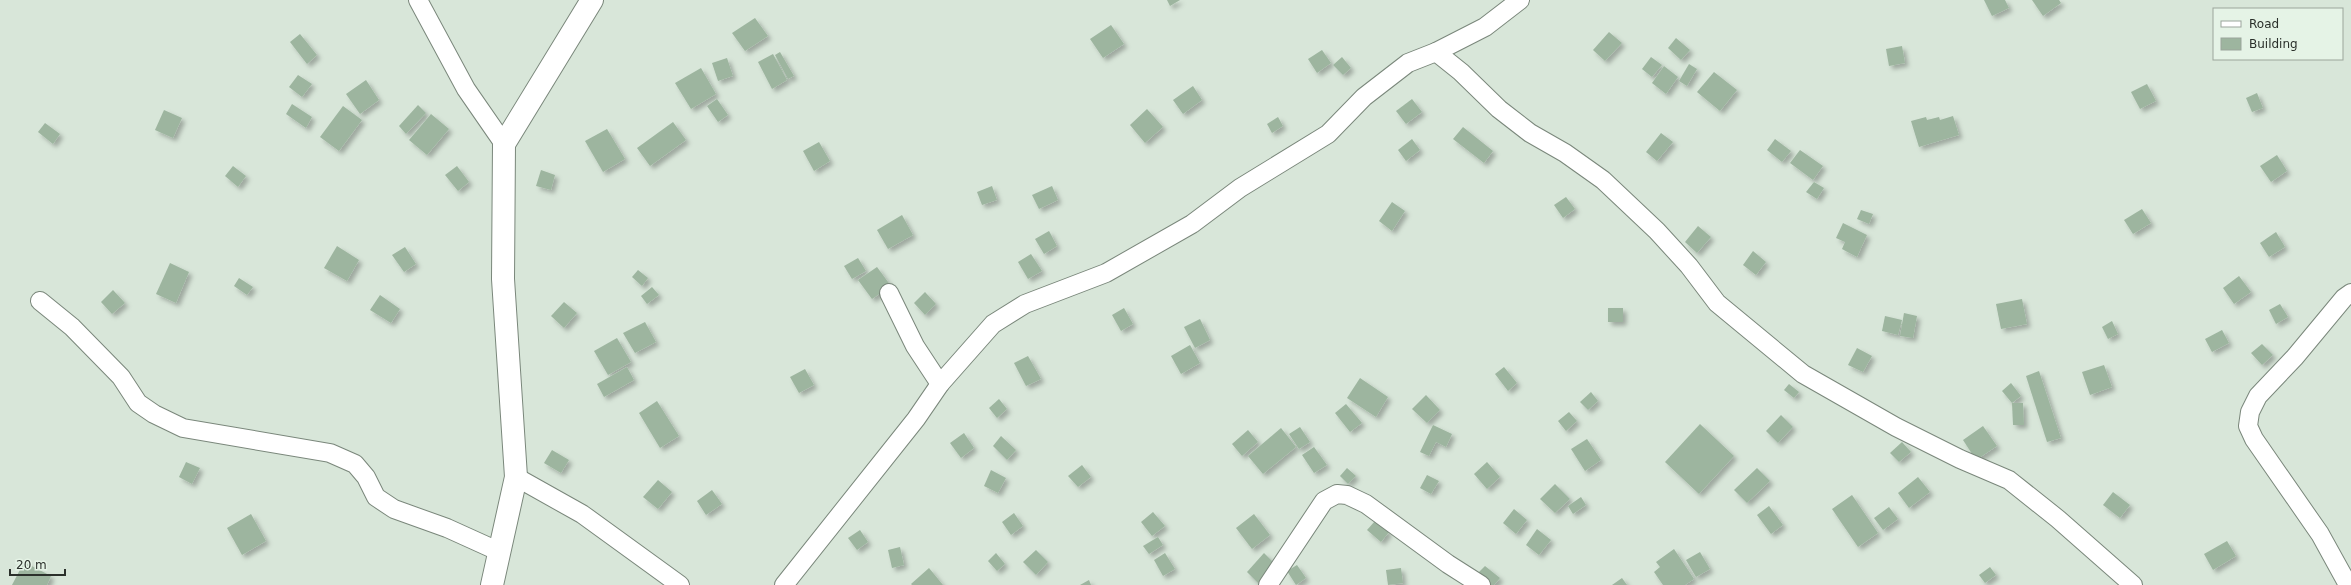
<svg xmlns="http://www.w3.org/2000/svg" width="2351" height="585" font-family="'DejaVu Sans',sans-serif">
<defs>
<filter id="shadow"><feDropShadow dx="3.5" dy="3.5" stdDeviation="2" flood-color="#0004"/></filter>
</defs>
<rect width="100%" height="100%" fill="#d8e6d9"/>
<g fill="#9db59f" filter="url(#shadow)">
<polygon points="1167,0 1180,0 1170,6"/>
<polygon points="1984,0 2005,0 2009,8 1992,16"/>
<polygon points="2032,0 2059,0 2061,3 2043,16"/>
<polygon points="755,18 768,36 745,51 732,33"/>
<polygon points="1111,25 1124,44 1103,58 1090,39"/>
<polygon points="1609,32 1622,43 1605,61 1593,50"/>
<polygon points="300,34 317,55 307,64 290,42"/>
<polygon points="1676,38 1690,50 1681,60 1668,48"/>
<polygon points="1902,46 1905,63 1889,66 1886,49"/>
<polygon points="1322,50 1331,63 1317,73 1308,59"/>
<polygon points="780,52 794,76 788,79 775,55"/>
<polygon points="773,54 787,80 772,89 758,62"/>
<polygon points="1342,57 1351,68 1343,75 1333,65"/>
<polygon points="1651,57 1662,65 1652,77 1642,69"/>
<polygon points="727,58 733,76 718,81 712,63"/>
<polygon points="1689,64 1697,69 1687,86 1679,81"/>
<polygon points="1664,66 1678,77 1666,94 1652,83"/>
<polygon points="701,68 716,94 691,109 675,83"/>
<polygon points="1714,72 1737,90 1720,111 1697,92"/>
<polygon points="298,75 312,84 302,97 289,87"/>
<polygon points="366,80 379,100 360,114 346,94"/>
<polygon points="2147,84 2156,101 2140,109 2131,92"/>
<polygon points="1193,86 1202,100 1183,114 1173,100"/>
<polygon points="2257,93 2263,108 2252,112 2246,98"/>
<polygon points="717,99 728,115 718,122 707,106"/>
<polygon points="1412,99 1422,112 1406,124 1396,111"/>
<polygon points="292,104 312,117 306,128 286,114"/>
<polygon points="418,105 426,113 406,134 399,126"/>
<polygon points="343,106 362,120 339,151 320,137"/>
<polygon points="1147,109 1163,127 1145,143 1130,125"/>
<polygon points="164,110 182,118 173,138 155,130"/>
<polygon points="431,114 449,129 427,155 409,140"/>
<polygon points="1953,116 1959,135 1919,147 1911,121 1926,117 1927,120 1939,117 1940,120"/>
<polygon points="1278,117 1283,126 1272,133 1267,124"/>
<polygon points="673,122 686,140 650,166 637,148"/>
<polygon points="45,123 60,134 53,144 38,132"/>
<polygon points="1463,127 1493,151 1484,163 1453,139"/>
<polygon points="607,129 625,159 603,172 585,141"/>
<polygon points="1661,133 1673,142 1657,161 1646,152"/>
<polygon points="1412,139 1420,150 1406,161 1398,150"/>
<polygon points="1775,139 1791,151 1782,162 1767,150"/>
<polygon points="819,142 830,161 814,171 803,151"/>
<polygon points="1800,150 1823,166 1813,180 1790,163"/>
<polygon points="2277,155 2287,171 2271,182 2260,166"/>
<polygon points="233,166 246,176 238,187 225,176"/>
<polygon points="457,166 469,182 458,191 445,175"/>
<polygon points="541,170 555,175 551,190 536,186"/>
<polygon points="1814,182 1824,188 1817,199 1806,192"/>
<polygon points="992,186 997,200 982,205 977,192"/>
<polygon points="1052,186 1058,200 1039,209 1032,195"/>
<polygon points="1566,197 1575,209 1563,218 1554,205"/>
<polygon points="1392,202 1405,211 1392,231 1379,221"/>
<polygon points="2142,209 2151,223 2133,234 2124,220"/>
<polygon points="1861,210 1873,214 1869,224 1857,219"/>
<polygon points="902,215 913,235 888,249 877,230"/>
<polygon points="1843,223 1867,235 1857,257 1842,249 1845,242 1836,238"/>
<polygon points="1698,226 1711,237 1697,253 1685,242"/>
<polygon points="1049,231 1057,246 1044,254 1035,239"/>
<polygon points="2276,232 2285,247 2269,257 2260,243"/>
<polygon points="337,246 359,260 347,281 324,268"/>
<polygon points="405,247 416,264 404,272 392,255"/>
<polygon points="1753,251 1766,262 1756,275 1743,265"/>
<polygon points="1031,254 1042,271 1028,279 1018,262"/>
<polygon points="858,258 866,271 852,279 844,266"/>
<polygon points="170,263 189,272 176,303 156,294"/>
<polygon points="877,267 891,286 872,299 858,280"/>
<polygon points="638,270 648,278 642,286 632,277"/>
<polygon points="2239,276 2251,292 2234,304 2223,288"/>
<polygon points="239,278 253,287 247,295 234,286"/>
<polygon points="652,287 659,295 647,304 641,296"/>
<polygon points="113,290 125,303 112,314 101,302"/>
<polygon points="925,292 936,304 925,315 914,303"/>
<polygon points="380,295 400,309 391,323 370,310"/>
<polygon points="2022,299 2027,324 2001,329 1996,304"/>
<polygon points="564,302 577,313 564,328 551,316"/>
<polygon points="2280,304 2288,317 2276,324 2269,310"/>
<polygon points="1124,308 1133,324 1121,331 1112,315"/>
<rect x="1608" y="308" width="15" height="14"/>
<polygon points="1904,313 1917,316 1913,338 1900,336"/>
<polygon points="1885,316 1902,320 1898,335 1882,331"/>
<polygon points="1200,319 1210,340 1195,348 1184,327"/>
<polygon points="2112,321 2118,334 2108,339 2102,327"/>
<polygon points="645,322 656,342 635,353 623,333"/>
<polygon points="2222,330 2229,343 2212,352 2205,339"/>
<polygon points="617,338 631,362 608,375 594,351"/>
<polygon points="2262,344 2273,355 2262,365 2251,353"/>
<polygon points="1190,345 1200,363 1181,374 1171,356"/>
<polygon points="1857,348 1872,356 1863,372 1848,365"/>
<polygon points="1028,356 1041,379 1026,386 1014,363"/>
<polygon points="2104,365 2112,387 2090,395 2082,372"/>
<polygon points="627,367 634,380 604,397 597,384"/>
<polygon points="1504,367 1517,383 1508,391 1495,374"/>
<polygon points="805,369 814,385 799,393 790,377"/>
<polygon points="2039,371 2061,438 2047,442 2026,376"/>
<polygon points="1360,378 1388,397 1376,417 1347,398"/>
<polygon points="2011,383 2021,396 2012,403 2002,391"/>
<polygon points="1789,384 1799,392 1794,398 1784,390"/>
<polygon points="1591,392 1598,401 1588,410 1580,402"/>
<polygon points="1426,395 1440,410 1427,423 1412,409"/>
<polygon points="999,399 1007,409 997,418 989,408"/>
<polygon points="657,401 679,436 660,448 639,413"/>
<polygon points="2012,403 2023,403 2024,425 2013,425"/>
<polygon points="1346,404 1362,423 1350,432 1335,413"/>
<polygon points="1569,412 1577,421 1566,431 1558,421"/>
<polygon points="1781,415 1793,427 1778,443 1766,431"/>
<polygon points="1700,424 1734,456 1699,494 1665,462"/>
<polygon points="1433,425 1452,434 1446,447 1436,442 1429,456 1420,452"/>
<polygon points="1983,426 1997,446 1976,460 1963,440"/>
<polygon points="1300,427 1310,442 1299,449 1289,434"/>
<polygon points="1281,428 1296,447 1263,474 1248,456"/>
<polygon points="1248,430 1258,442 1242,456 1232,444"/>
<polygon points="964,433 974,448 961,458 950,443"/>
<polygon points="1001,436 1016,450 1007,460 993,446"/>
<polygon points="1587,439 1601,460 1585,471 1571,449"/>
<polygon points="1902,442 1911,452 1899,462 1890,453"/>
<polygon points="1314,447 1327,465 1314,473 1302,455"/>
<polygon points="552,450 569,460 561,473 544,463"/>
<polygon points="186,462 200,468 192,484 179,477"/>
<polygon points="1487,462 1500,477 1487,489 1474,474"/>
<polygon points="1082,465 1091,477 1078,487 1068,476"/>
<polygon points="1347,468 1356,476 1348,484 1340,476"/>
<polygon points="1757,468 1770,481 1747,503 1734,490"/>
<polygon points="991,470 1006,478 998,493 984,486"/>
<polygon points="1427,475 1439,481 1431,494 1420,488"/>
<polygon points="1918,477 1930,492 1909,508 1898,493"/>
<polygon points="658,480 672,492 658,509 643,497"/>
<polygon points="1555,484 1570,499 1555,513 1540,499"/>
<polygon points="712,490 722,504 706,515 697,501"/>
<polygon points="2113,492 2130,505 2120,518 2103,505"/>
<polygon points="1852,495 1878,533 1858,547 1832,509"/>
<polygon points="1581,497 1586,505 1573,514 1568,506"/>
<polygon points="1769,506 1783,525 1771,534 1757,515"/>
<polygon points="1889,507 1898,519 1883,530 1874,518"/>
<polygon points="1514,509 1527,520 1516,534 1503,523"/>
<polygon points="1153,512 1165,526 1152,536 1141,522"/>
<polygon points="1014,513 1023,526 1011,535 1002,522"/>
<polygon points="251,514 266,541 242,555 227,528"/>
<polygon points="1254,514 1270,535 1252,549 1236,528"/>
<polygon points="1375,521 1389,532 1381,542 1367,530"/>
<polygon points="1537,529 1551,540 1539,555 1526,545"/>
<polygon points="860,530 868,542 857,550 848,538"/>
<polygon points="1158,537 1163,545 1149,554 1143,546"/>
<polygon points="2227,541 2236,556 2213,570 2204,554"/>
<polygon points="900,547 904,565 892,568 888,550"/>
<polygon points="1674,549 1694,579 1685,585 1663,585 1654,572 1660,567 1656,562"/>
<polygon points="1036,550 1048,562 1036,575 1023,562"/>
<polygon points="1700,552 1710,569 1696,577 1686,560"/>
<polygon points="996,553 1005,564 997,571 988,561"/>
<polygon points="1165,553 1175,569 1163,576 1154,560"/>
<polygon points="1264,553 1276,565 1258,583 1247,572"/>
<polygon points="24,562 51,576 47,585 12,585"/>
<polygon points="1297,565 1306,578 1296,585 1287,571"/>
<polygon points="1485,566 1500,578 1494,585 1487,585 1476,575"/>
<polygon points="1990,567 1996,575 1985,583 1979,575"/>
<polygon points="929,568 943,585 912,585 911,584"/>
<polygon points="1401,568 1403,583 1388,585 1386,570"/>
<polygon points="1622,578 1627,585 1612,585"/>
<polygon points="1089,580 1091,585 1080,585"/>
</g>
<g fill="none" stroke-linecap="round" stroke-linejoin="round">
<g stroke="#7a877b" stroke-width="20">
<g id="minor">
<polyline points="418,0 466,89 504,144"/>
<polyline points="1436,52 1461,72 1499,109 1530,133 1565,153 1603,180 1657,231 1689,266 1717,303 1803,374 1896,427 1960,459 2009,480 2058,519 2133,585"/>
<polyline points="889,293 915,346 940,384"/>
<polyline points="40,301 72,327 121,377 138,403 154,414 183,428 330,453 355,464 366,477 376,497 394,509 447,528 500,552"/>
<polyline points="516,477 582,514 680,585"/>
<polyline points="2347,583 2320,534 2254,439 2248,426 2250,412 2258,396 2295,357 2344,298 2351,293"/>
<polyline points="784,585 916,419 940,384 993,324 1025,304 1106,273 1192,224 1240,188 1328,134 1364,97 1408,63 1436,52 1485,27 1520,0"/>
<polyline points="1268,585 1324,501 1337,494 1347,495 1366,504 1448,564 1481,585"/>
</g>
</g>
<g stroke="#7a877b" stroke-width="24">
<polyline id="tertiary" points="492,585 516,477 503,279 504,144 592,0"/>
</g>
<use href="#minor" stroke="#fff" stroke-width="18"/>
<use href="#tertiary" stroke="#fff" stroke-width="22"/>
</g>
<rect x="2213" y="8" width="130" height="52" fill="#e5f3e6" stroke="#9ba59b"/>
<rect x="2221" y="21" width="20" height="6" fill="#ffffff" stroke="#9ba59b"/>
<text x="2249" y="28" font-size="12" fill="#2b302b">Road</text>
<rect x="2221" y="38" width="20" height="12" fill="#9db59f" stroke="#9ba59b"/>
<text x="2249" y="48" font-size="12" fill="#2b302b">Building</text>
<path d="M10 569v6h55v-6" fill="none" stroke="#2b302b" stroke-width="2"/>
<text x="16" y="569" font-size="12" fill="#2b302b" stroke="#e5f3e6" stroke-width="3" paint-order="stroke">20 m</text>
</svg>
